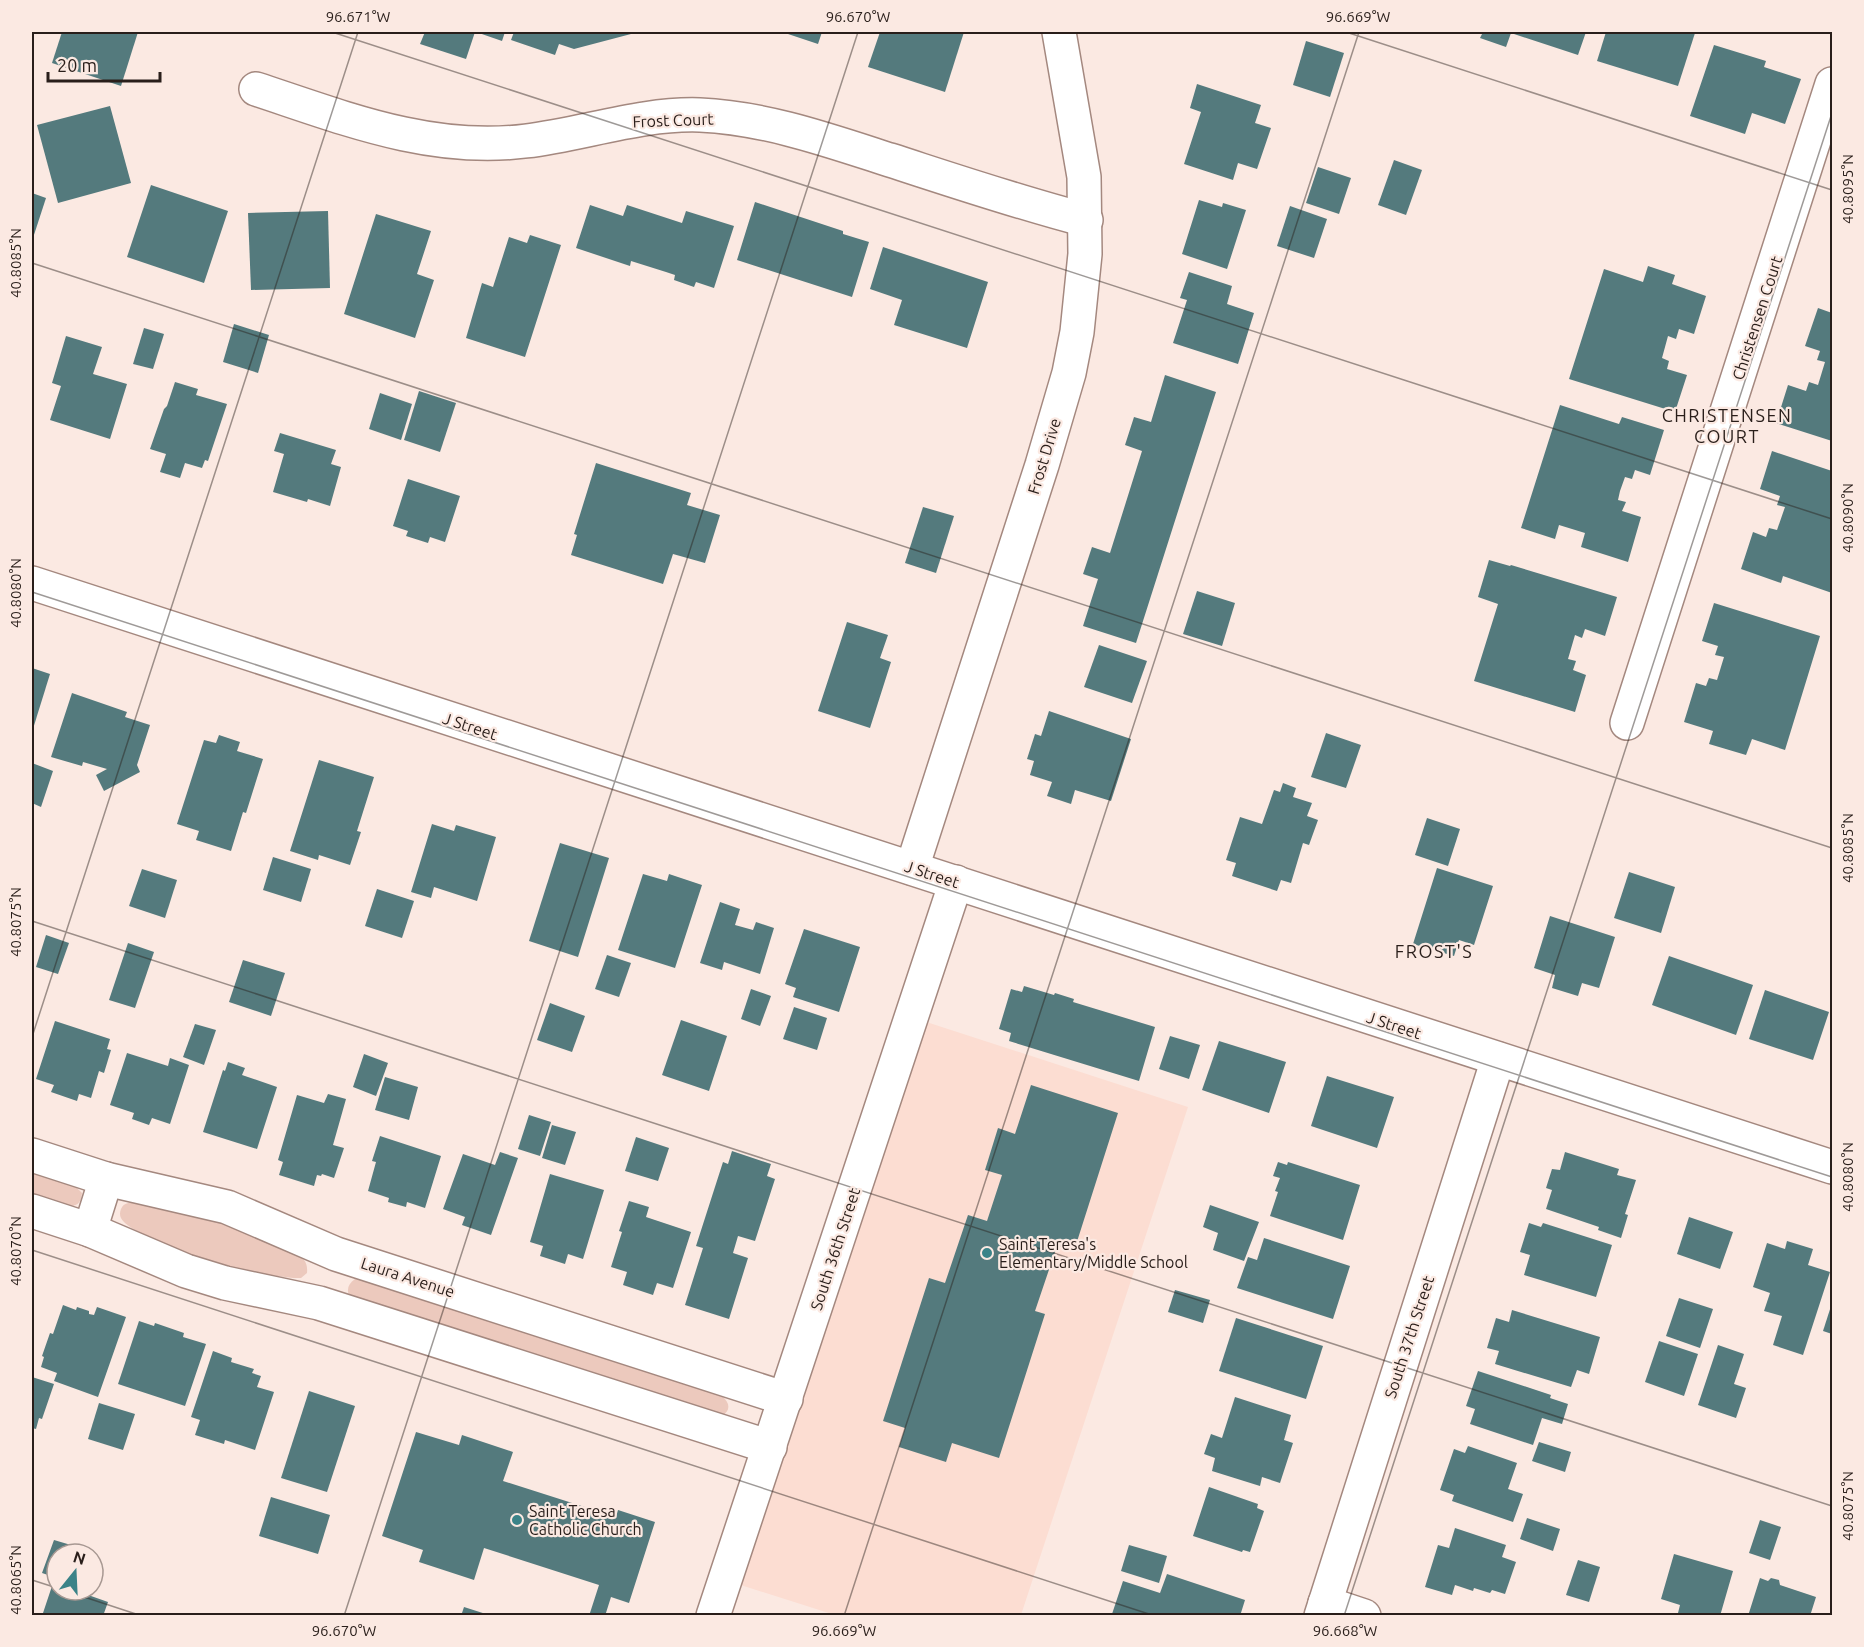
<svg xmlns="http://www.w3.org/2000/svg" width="1864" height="1647" font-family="Ubuntu,sans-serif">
<rect width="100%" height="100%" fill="#fbe9e2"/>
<polygon fill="#fcddd2" points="911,1017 1188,1107 1021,1615 835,1615 725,1580"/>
<g fill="#ecc9bd">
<path d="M32 1171 73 1184 82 1193C81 1201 79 1206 70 1206L32 1195Z"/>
<path d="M137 1202 217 1217 297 1253C304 1259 308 1263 307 1273L301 1278H293C270 1275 247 1273 225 1268 206 1263 136 1235 124 1222 120 1218 119 1214 121 1209 124 1202 130 1203 137 1202Z"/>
<path d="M355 1279 363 1280 722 1396C730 1403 731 1410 722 1416L350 1297C346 1290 348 1284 355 1279Z"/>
</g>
<g fill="#547a7d">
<polygon points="62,32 138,32 121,86 52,63"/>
<polygon points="425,32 475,32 466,59 420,44"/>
<polygon points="476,32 505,32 502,41"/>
<polygon points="514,32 630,32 631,34 574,49 559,44 555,55 511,40"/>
<polygon points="782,32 822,32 818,44"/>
<polygon points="880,32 964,32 945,92 868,67"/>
<polygon points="1483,32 1586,32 1578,55 1511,33 1506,47 1480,38"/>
<polygon points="1606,32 1695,33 1678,86 1597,61"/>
<polygon points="1306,41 1344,53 1330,97 1293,85"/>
<polygon points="1714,45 1766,61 1764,67 1801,79 1785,124 1752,113 1745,134 1690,116"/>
<polygon points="1197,84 1261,105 1255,123 1271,128 1257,169 1238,163 1233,180 1184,164 1201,112 1190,108"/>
<polygon points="110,106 131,183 58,203 37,125"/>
<polygon points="1394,160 1422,170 1406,215 1378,205"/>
<polygon points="1318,167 1351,178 1339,214 1306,203"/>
<polygon points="151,185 228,211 204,283 127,257"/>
<polygon points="32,193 46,198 32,241"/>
<polygon points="1199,200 1222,207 1223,203 1246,210 1227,269 1182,254"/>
<polygon points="755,202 843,231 843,234 869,242 852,297 737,260"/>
<polygon points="590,205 623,216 627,205 682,223 686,211 734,226 714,288 696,282 694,287 674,280 675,275 666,272 631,261 630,266 576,248"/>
<polygon points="1290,206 1327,219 1314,258 1277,246"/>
<polygon points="328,211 330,288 251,290 248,213"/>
<polygon points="376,214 431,231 417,274 434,280 415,338 344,314"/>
<polygon points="530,235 561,245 525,357 466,338 482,283 493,287 509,237 527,243"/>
<polygon points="883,247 988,282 967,348 894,325 902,300 870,289"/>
<polygon points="1648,266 1675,275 1672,284 1706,296 1694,334 1679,329 1676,339 1668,336 1662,358 1669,361 1667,369 1687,375 1675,412 1569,379 1604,269 1643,282"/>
<polygon points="1189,272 1232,286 1227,304 1254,313 1238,364 1173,343 1187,300 1180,298"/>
<polygon points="1818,308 1832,313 1832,441 1776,423 1788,385 1806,391 1809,382 1818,385 1825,362 1817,360 1820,351 1805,346"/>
<polygon points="234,324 269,335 258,373 223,362"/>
<polygon points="144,328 164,334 153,369 133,364"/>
<polygon points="66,336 102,347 93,374 127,384 110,439 50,420 61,386 52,383"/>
<polygon points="1165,375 1216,392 1136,643 1083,626 1098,579 1083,574 1092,547 1110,553 1142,451 1125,445 1134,417 1151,422"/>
<polygon points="175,382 198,389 196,395 227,404 208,461 205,460 202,468 185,463 180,478 160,472 166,454 150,449 164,409 167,406"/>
<polygon points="419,391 456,403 440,452 404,440"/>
<polygon points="380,393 412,404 401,440 369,429"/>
<polygon points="1560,405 1619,424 1622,417 1664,430 1650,475 1635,470 1632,479 1625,477 1620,491 1618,500 1626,502 1622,511 1641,517 1628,562 1581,547 1585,533 1559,525 1555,539 1521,528"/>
<polygon points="280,433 336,450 331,464 341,467 330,506 308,499 307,502 273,492 284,454 274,451"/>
<polygon points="1772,451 1832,471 1832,593 1783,576 1781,583 1741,569 1753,532 1766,537 1769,528 1777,530 1785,507 1777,505 1780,496 1760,489"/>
<polygon points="596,463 691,493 687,505 720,515 705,563 673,554 663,584 571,555 577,535 574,534"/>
<polygon points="408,479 460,496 445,542 430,537 428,543 406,536 408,531 393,526"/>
<polygon points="923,507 954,516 936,573 905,563"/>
<polygon points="1489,560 1510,566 1511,565 1617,597 1605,636 1585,629 1582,638 1575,635 1568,659 1576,661 1573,670 1586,675 1575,712 1474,681 1498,604 1478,597"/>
<polygon points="1197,591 1235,603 1222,646 1183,634"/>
<polygon points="1714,603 1820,636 1785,750 1752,739 1746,755 1709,744 1713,731 1684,722 1696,683 1706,686 1709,678 1717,680 1724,657 1715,655 1718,646 1702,641"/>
<polygon points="847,622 888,635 880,658 891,662 870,728 818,711"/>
<polygon points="1099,645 1147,661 1132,703 1084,687"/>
<polygon points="32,668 50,674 32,732"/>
<polygon points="72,693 127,712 125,717 150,725 137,765 140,772 104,791 96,775 107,769 83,762 82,766 51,757"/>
<polygon points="1049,711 1131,739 1111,801 1075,790 1071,804 1047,796 1052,782 1030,775 1034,761 1027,759 1035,734 1041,736"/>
<polygon points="1326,733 1361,745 1346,788 1311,777"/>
<polygon points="219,735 240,742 237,751 263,759 246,813 243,812 231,851 196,840 199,831 177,824 204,740 216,743"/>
<polygon points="319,760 374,777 357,831 361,832 350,865 319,855 318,860 290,851"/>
<polygon points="32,763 53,771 41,807 32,803"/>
<polygon points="1283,783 1296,788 1293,797 1312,803 1307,816 1318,820 1309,845 1303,843 1291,883 1281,880 1277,891 1232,876 1236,863 1226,860 1240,817 1262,824 1274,790 1280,792"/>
<polygon points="1427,818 1460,829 1448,866 1415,855"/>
<polygon points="432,824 454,831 456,825 496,837 477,901 434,887 431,898 411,892"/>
<polygon points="560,843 609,858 578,957 529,941"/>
<polygon points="273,857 311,869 301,902 263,890"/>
<polygon points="1437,868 1493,886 1474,945 1459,940 1454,956 1413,944"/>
<polygon points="142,869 177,880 165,918 129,906"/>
<polygon points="1629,872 1675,887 1661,933 1614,918"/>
<polygon points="643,874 667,881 669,874 702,885 675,968 618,950"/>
<polygon points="377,889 414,901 402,938 365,926"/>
<polygon points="720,902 740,909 735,925 753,930 756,922 774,928 760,974 724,962 722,970 700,963"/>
<polygon points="1550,916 1615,937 1599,988 1582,983 1578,996 1552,988 1555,975 1534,968"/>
<polygon points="804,929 860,947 839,1012 793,997 796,988 785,984"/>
<polygon points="46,935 69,943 58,974 36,967"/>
<polygon points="128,943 154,952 135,1008 109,1000"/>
<polygon points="607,955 631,963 619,997 595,989"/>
<polygon points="1669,956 1753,985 1736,1035 1652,1005"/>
<polygon points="243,960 285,973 271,1016 229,1002"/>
<polygon points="1024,986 1054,995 1055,993 1074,999 1073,1002 1155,1027 1139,1081 1009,1041 1011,1033 999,1029 1011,989 1022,992"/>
<polygon points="751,989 771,996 760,1026 741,1019"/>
<polygon points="1765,990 1829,1012 1813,1060 1749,1039"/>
<polygon points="550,1003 585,1016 572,1052 537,1040"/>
<polygon points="794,1007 827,1018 817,1050 783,1039"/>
<polygon points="681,1020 727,1036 709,1091 662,1075"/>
<polygon points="55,1021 110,1039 107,1049 111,1050 104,1073 99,1071 91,1098 79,1094 77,1101 51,1092 54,1085 36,1079"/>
<polygon points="195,1024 216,1030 204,1065 183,1057"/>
<polygon points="1170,1036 1200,1045 1189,1079 1159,1069"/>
<polygon points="1219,1041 1286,1062 1269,1113 1202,1090"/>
<polygon points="127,1053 168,1066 170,1058 189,1065 170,1124 152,1118 149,1125 132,1119 134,1113 110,1105"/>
<polygon points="364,1054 388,1063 376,1096 353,1087"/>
<polygon points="228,1062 245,1068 242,1075 277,1087 257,1149 203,1132 223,1070 225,1071"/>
<polygon points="1327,1076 1394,1097 1377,1148 1311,1126"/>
<polygon points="385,1077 418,1087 409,1120 375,1110"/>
<polygon points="1031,1085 1118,1113 1074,1251 1057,1246 1035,1311 1045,1314 999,1458 952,1443 946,1462 899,1447 905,1428 883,1421 929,1278 945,1283 968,1215 987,1221 1002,1175 985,1170 998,1128 1015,1134"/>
<polygon points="328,1094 346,1099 333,1145 344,1148 334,1178 322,1174 321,1176 317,1175 314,1186 279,1175 283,1162 278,1160 297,1095 324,1103"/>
<polygon points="529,1115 551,1122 540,1156 518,1149"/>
<polygon points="552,1125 576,1132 565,1165 542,1158"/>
<polygon points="380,1136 441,1156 425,1208 407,1202 406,1207 388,1202 389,1198 368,1191 376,1162 372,1161"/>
<polygon points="636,1137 669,1148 658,1181 625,1171"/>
<polygon points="732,1151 771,1164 767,1176 775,1179 755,1241 738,1236 733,1253 748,1258 729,1319 685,1305 703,1248 696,1246 723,1162 728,1164"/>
<polygon points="500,1152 518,1158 491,1235 462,1225 465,1217 443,1209 463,1154 495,1165"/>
<polygon points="1565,1152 1619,1169 1617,1175 1636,1180 1625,1214 1628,1215 1621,1238 1598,1230 1599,1227 1546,1209 1552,1190 1546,1188 1552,1169 1560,1170"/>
<polygon points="1278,1162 1287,1165 1288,1162 1360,1185 1343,1240 1270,1216 1278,1192 1275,1191 1280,1178 1273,1176"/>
<polygon points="550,1174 604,1190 583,1259 568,1254 565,1264 540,1256 543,1246 530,1242"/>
<polygon points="629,1201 649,1207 646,1217 691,1232 673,1288 657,1283 653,1295 623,1285 627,1272 611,1267 622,1232 619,1231"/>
<polygon points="1210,1205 1259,1222 1244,1261 1213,1250 1218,1233 1203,1227"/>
<polygon points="1689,1217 1733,1232 1720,1269 1677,1254"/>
<polygon points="1529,1223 1541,1227 1543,1223 1612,1245 1596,1297 1524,1275 1530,1255 1520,1252"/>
<polygon points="1264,1238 1350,1266 1333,1319 1237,1288 1248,1257 1257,1260"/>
<polygon points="1787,1241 1813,1249 1808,1265 1830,1272 1803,1355 1773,1345 1782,1316 1764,1311 1770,1293 1753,1287 1767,1243 1785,1249"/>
<polygon points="1175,1290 1210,1300 1203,1323 1168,1312"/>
<polygon points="1679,1298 1713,1309 1700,1348 1666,1336"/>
<polygon points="1832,1303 1832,1334 1823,1331"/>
<polygon points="63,1305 76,1310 77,1307 89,1311 89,1314 94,1315 97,1307 126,1317 98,1397 54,1381 57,1373 41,1367 44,1357 42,1356 50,1333 53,1334"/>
<polygon points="1512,1310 1600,1337 1589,1374 1577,1370 1571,1387 1495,1364 1499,1351 1487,1348 1496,1318 1509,1322"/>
<polygon points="1236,1318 1323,1346 1306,1399 1219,1371"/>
<polygon points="139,1321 154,1326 155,1323 184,1333 183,1337 206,1344 185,1406 118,1384"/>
<polygon points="1659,1341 1698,1354 1684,1396 1645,1382"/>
<polygon points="1718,1345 1744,1354 1734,1384 1746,1388 1736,1418 1698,1405"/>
<polygon points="213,1351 232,1358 231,1362 254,1369 252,1373 261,1376 257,1387 274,1392 255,1450 225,1440 224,1444 195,1435 200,1420 191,1417"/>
<polygon points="1478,1371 1551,1395 1550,1398 1568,1404 1562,1424 1542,1418 1533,1445 1470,1424 1475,1409 1466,1406"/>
<polygon points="32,1377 54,1384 42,1419 39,1418 36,1429 32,1428"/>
<polygon points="309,1391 355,1406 327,1492 281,1478"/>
<polygon points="1235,1397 1291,1415 1284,1440 1293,1443 1280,1483 1262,1477 1260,1486 1212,1471 1215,1458 1204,1454 1211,1434 1222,1438"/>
<polygon points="99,1403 135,1414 123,1450 88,1439"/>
<polygon points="416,1432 459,1445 462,1435 513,1452 503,1481 616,1517 618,1510 655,1522 629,1603 611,1597 605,1616 589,1616 599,1585 484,1548 474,1580 419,1562 423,1550 382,1536"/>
<polygon points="1539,1442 1571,1452 1565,1472 1532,1461"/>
<polygon points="1468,1446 1517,1463 1508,1489 1523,1494 1513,1522 1452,1501 1454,1495 1440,1490 1454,1449 1465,1453"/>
<polygon points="1209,1487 1258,1504 1257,1508 1264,1511 1250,1552 1243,1550 1242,1552 1193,1536"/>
<polygon points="271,1497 330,1515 318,1554 259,1536"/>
<polygon points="1527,1518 1560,1529 1553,1551 1520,1539"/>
<polygon points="1760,1520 1781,1527 1770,1560 1749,1553"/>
<polygon points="1455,1528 1506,1545 1502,1557 1516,1562 1505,1594 1492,1590 1490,1593 1474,1588 1473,1591 1455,1585 1452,1595 1425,1587 1438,1545 1449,1548"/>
<polygon points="54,1540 81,1548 79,1554 57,1554 57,1578 42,1573"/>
<polygon points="1129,1545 1167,1556 1159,1583 1121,1571"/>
<polygon points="1674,1554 1733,1571 1720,1616 1686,1616 1678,1613 1680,1605 1661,1599"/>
<polygon points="1578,1560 1600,1567 1589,1602 1566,1595"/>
<polygon points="1167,1574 1245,1600 1240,1616 1112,1614 1123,1581 1160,1593"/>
<polygon points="1760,1578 1768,1581 1771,1578 1779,1580 1780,1585 1816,1597 1810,1616 1748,1616"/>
<polygon points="53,1583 57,1584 57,1590 74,1590 108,1602 103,1616 42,1616"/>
<polygon points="464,1607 489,1615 489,1616 461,1616"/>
</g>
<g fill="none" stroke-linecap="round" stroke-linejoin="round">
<g stroke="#a4887f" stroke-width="36">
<g id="minor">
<path d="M256 89C344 118 431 153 526 141 584 134 641 113 700 115 766 118 828 140 890 160 955 181 1020 203 1086 220"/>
<polyline points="32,583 1832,1167"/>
<polyline points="1627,723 1832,84"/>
<polyline points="912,868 1042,465 1069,373 1077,332 1085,254 1084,177 1059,32"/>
<polyline points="32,1155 106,1179 227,1207 336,1254 786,1399"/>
<polyline points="32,1211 90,1230 186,1271 225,1283 319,1303 770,1447"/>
<polyline points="90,1230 106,1179"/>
<polyline points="1325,1603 1364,1616"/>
<polyline points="713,1616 956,882"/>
<polyline points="1321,1616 1498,1059"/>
</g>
</g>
<use href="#minor" stroke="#fff" stroke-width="33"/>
</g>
<path fill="none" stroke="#291e1a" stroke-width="1.5" stroke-opacity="0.45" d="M332 32 1832 519M1346 32 1832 190M32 263 1832 848M32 592 1832 1177M32 921 1832 1506M32 1037 358 32M32 1250 1155 1616M32 1580 57 1588M63 1590 142 1616M344 1616 858 32M844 1616 1359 32M1344 1616 1832 113"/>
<g fill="#3b8388" stroke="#fbe9e2" stroke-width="2">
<circle cx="987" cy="1253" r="6"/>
<circle cx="517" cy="1520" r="6"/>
</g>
<g text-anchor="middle" stroke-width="4.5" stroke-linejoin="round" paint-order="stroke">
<g font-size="16" fill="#291e1a" stroke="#fbe9e2">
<text transform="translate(673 120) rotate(-2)" y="6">Frost Court</text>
<text transform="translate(1757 318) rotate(-72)" y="6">Christensen Court</text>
<text transform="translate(1044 456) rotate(-73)" y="6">Frost Drive</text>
<text transform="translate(470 726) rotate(18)" y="6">J Street</text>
<text transform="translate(932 874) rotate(18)" y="6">J Street</text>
<text transform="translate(1394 1025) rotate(18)" y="6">J Street</text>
<text transform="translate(835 1249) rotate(-72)" y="6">South 36th Street</text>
<text transform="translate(408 1277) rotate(18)" y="6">Laura Avenue</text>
<text transform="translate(1409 1337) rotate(-72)" y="6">South 37th Street</text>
</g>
<g font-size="16" fill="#291e1a" stroke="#fbe9e2" text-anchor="start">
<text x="999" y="1250">Saint Teresa's<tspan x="999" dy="18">Elementary/Middle School</tspan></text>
<text x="529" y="1517">Saint Teresa<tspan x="529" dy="18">Catholic Church</tspan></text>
</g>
<g font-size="18" letter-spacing="1.5" fill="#291e1a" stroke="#fbe9e2">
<text x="1727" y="422">CHRISTENSEN<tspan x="1727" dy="21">COURT</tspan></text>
<text x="1434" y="958">FROST'S</text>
</g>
</g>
<rect width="1864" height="1647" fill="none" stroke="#fbe9e2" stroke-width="66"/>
<g transform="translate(75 1572) rotate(18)"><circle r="28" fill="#fbe9e2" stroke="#a79892" stroke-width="1.5"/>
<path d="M0-4.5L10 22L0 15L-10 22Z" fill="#3b8388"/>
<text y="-9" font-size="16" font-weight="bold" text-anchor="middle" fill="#291e1a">N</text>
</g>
<path d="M48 72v9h112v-9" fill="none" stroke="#291e1a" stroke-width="3"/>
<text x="57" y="72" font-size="18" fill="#291e1a" stroke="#fbe9e2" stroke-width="4.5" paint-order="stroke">20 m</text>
<rect x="33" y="33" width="1798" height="1581" fill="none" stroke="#291e1a" stroke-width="2"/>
<g font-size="15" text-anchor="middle" fill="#291e1a">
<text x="358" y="22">96.671°W</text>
<text x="858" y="22">96.670°W</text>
<text x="1358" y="22">96.669°W</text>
<text transform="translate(1848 189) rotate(-90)" y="5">40.8095°N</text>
<text transform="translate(16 263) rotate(-90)" y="5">40.8085°N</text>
<text transform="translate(1848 518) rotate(-90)" y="5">40.8090°N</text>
<text transform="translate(16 593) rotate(-90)" y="5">40.8080°N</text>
<text transform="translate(1848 848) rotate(-90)" y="5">40.8085°N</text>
<text transform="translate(16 922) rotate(-90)" y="5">40.8075°N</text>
<text transform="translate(1848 1177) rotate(-90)" y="5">40.8080°N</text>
<text transform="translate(16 1251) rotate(-90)" y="5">40.8070°N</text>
<text transform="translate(1848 1506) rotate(-90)" y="5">40.8075°N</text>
<text transform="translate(16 1580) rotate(-90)" y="5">40.8065°N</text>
<text x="344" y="1636">96.670°W</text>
<text x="844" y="1636">96.669°W</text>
<text x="1345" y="1636">96.668°W</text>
</g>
</svg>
